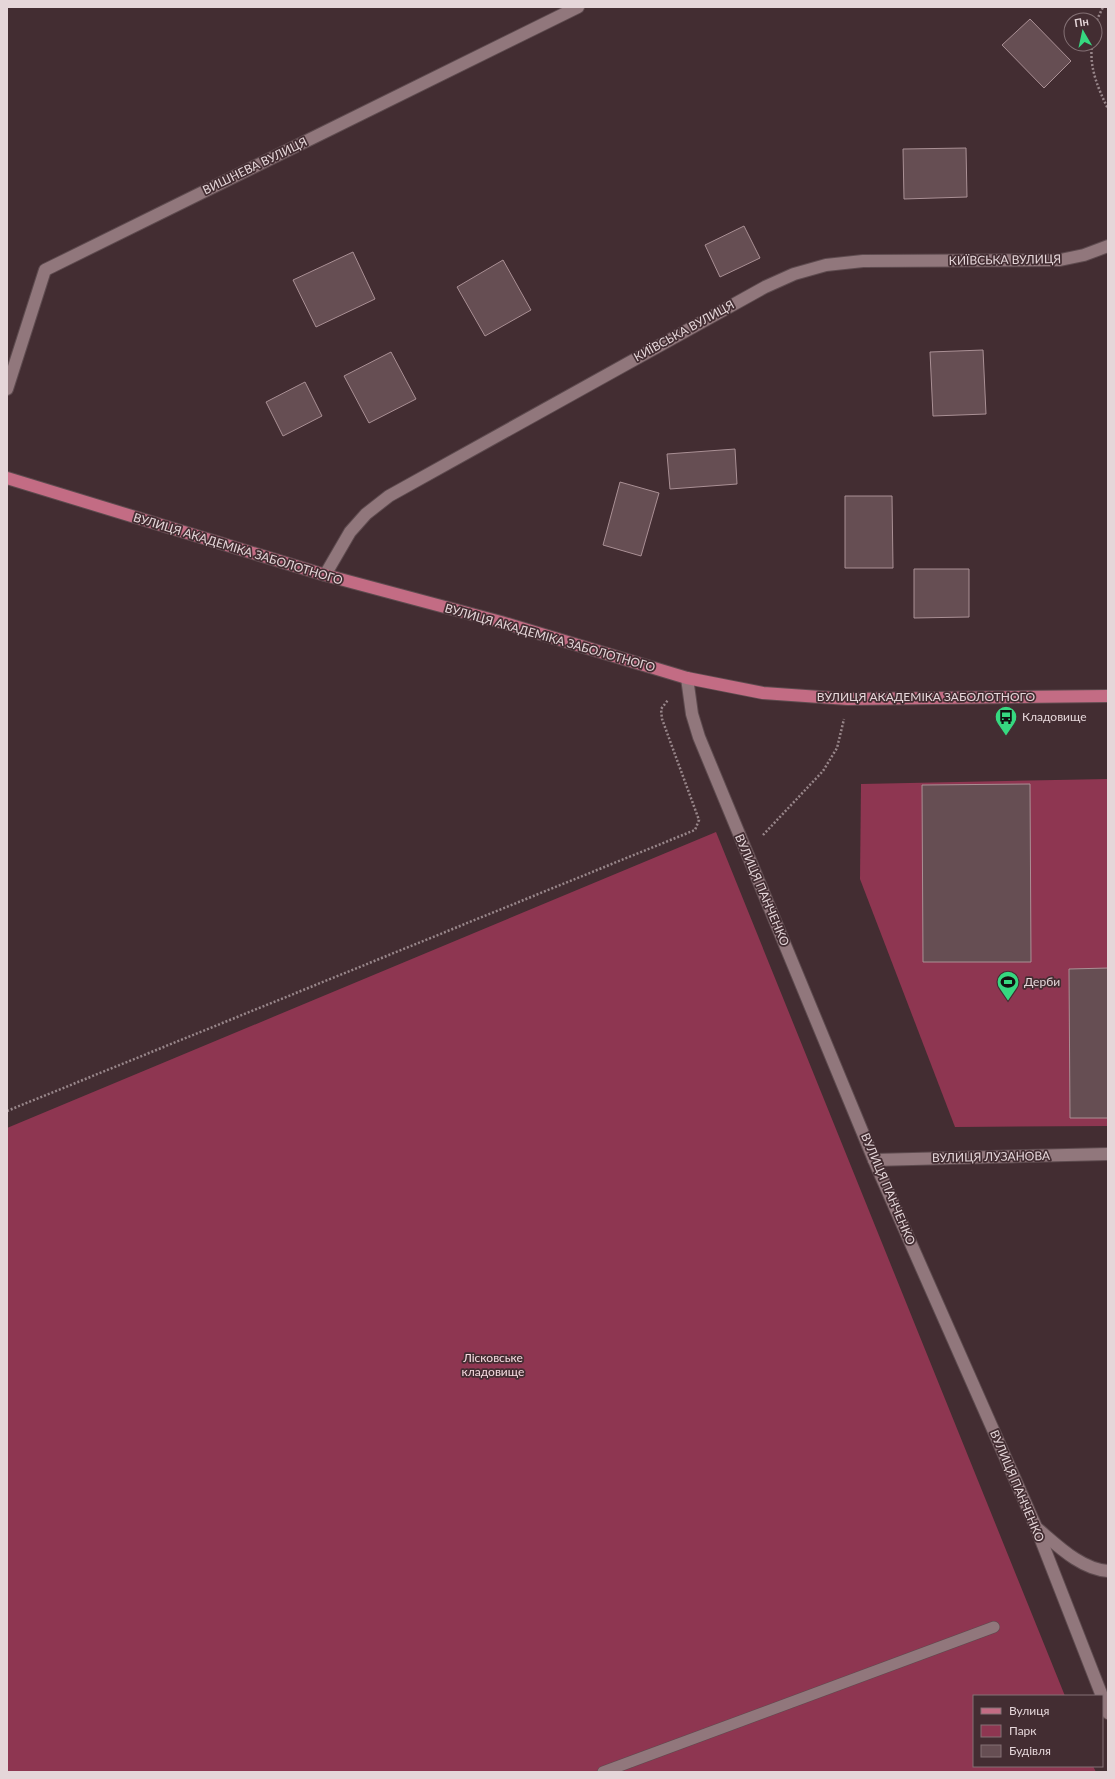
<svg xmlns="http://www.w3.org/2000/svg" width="1115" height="1779" font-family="Lato,sans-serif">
<rect width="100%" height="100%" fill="#432d32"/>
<g fill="#8e3651">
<polygon points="1108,779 1108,1126 955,1127 860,879 861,784"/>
<polygon points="716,832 1065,1696 974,1696 974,1766 1093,1766 1096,1772 7,1772 7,1128"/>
</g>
<g fill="#664e53" stroke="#aa9095">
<polygon points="1030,19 1071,61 1044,88 1002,45"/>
<polygon points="966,148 967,197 904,199 903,149"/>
<polygon points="744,226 760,258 720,277 705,245"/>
<polygon points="353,252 375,299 316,327 293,280"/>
<polygon points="503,260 531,310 485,336 457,287"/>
<polygon points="983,350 986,414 933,416 930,352"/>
<polygon points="391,352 416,399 369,423 344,376"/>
<polygon points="305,382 322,416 283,436 266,402"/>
<polygon points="735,449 737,484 670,489 667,454"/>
<polygon points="620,482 659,493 641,556 603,545"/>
<polygon points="845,496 892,496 893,568 845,568"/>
<polygon points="914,569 969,569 969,617 914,618"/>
<polygon points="1030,784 1031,962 923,962 922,785"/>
<polygon points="1108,968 1108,1118 1070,1118 1069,969"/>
</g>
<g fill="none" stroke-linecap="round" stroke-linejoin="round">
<g stroke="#5e4b4f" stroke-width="12">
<polyline id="lane" points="603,1772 994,1627"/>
</g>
<g stroke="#5e4b4f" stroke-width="14">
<g id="street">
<polyline points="7,389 45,270 578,7"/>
<polyline points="325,575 350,532 366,514 389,496 765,287 794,274 826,265 863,261 1060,260 1084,255 1108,246"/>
<polyline points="687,678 692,714 699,737 874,1160 1036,1527 1102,1696"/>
<polyline points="874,1160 1108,1154"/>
<path d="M1038 1529C1058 1546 1081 1569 1108 1571"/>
<polyline points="1102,1697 1108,1713"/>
</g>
</g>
<g stroke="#5e4b4f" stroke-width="14">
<polyline id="primary" points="7,478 325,575 501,622 687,678 763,693 848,699 1108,696"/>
</g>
<g stroke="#98868a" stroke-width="2.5" stroke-dasharray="2 2" stroke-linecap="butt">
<polyline points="1095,24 1103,7"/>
<path d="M1092 44C1089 68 1098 88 1108 109"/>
<polyline points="763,835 823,771 837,748 844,719"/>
<polyline points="7,1111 695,830 699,820 662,719 661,709 668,700"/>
</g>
<use href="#lane" stroke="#91777c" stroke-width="11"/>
<use href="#street" stroke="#91777c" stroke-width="12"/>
<use href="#primary" stroke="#c36c84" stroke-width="12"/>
</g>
<defs>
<g id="bus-pin" transform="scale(1.15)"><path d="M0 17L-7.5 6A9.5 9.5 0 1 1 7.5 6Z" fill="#36d880" stroke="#432d32"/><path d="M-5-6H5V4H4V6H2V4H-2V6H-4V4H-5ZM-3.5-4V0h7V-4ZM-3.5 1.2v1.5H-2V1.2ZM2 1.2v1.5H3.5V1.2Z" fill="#111"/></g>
<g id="stadium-pin" transform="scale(1.15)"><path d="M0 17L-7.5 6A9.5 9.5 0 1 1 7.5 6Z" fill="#36d880" stroke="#432d32"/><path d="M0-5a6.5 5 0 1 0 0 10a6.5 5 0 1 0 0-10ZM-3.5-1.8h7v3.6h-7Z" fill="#111"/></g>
</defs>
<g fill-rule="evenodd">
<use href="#bus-pin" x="1006" y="717"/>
<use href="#stadium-pin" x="1008" y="982"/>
</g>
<g text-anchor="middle" stroke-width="3.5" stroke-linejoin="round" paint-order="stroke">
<g font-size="12" fill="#e5d6d9" stroke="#432d32">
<text transform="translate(255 166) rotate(-26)" y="4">ВИШНЕВА ВУЛИЦЯ</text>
<text transform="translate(1005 260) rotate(-1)" y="4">КИЇВСЬКА ВУЛИЦЯ</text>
<text transform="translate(684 331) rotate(-29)" y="4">КИЇВСЬКА ВУЛИЦЯ</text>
<text transform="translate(238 549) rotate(17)" y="4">ВУЛИЦЯ АКАДЕМІКА ЗАБОЛОТНОГО</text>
<text transform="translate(550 638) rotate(16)" y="4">ВУЛИЦЯ АКАДЕМІКА ЗАБОЛОТНОГО</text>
<text x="926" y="701">ВУЛИЦЯ АКАДЕМІКА ЗАБОЛОТНОГО</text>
<text transform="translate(762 890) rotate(67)" y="4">ВУЛИЦЯ ПАНЧЕНКО</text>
<text transform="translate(991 1157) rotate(-1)" y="4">ВУЛИЦЯ ЛУЗАНОВА</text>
<text transform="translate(888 1189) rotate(67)" y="4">ВУЛИЦЯ ПАНЧЕНКО</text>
<text transform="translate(1017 1486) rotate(67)" y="4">ВУЛИЦЯ ПАНЧЕНКО</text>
</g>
<g font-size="12" fill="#e5d6d9" stroke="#432d32" text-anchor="start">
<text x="1022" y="721">Кладовище</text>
<text x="1024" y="986">Дерби</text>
</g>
<g font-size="12" fill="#f7dce1" stroke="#432d32">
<text x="493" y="1362">Лісковське<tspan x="493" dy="14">кладовище</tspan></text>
</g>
</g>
<rect width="1115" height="1779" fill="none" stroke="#e5d6d9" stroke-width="16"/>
<rect x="973" y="1695" width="130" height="72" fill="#432d32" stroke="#847175"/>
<rect x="981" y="1708" width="20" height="6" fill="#c36c84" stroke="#847175"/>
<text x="1009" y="1715" font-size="12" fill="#e5d6d9">Вулиця</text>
<rect x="981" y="1725" width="20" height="12" fill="#8e3651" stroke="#847175"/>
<text x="1009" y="1735" font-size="12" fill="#e5d6d9">Парк</text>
<rect x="981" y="1745" width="20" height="12" fill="#664e53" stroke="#847175"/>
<text x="1009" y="1755" font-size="12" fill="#e5d6d9">Будівля</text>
<g transform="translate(1083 32) rotate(351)"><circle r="19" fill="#432d32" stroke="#847175"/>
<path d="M0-3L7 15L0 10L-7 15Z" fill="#36d880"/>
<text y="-6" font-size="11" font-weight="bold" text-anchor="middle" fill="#e5d6d9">Пн</text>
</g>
</svg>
